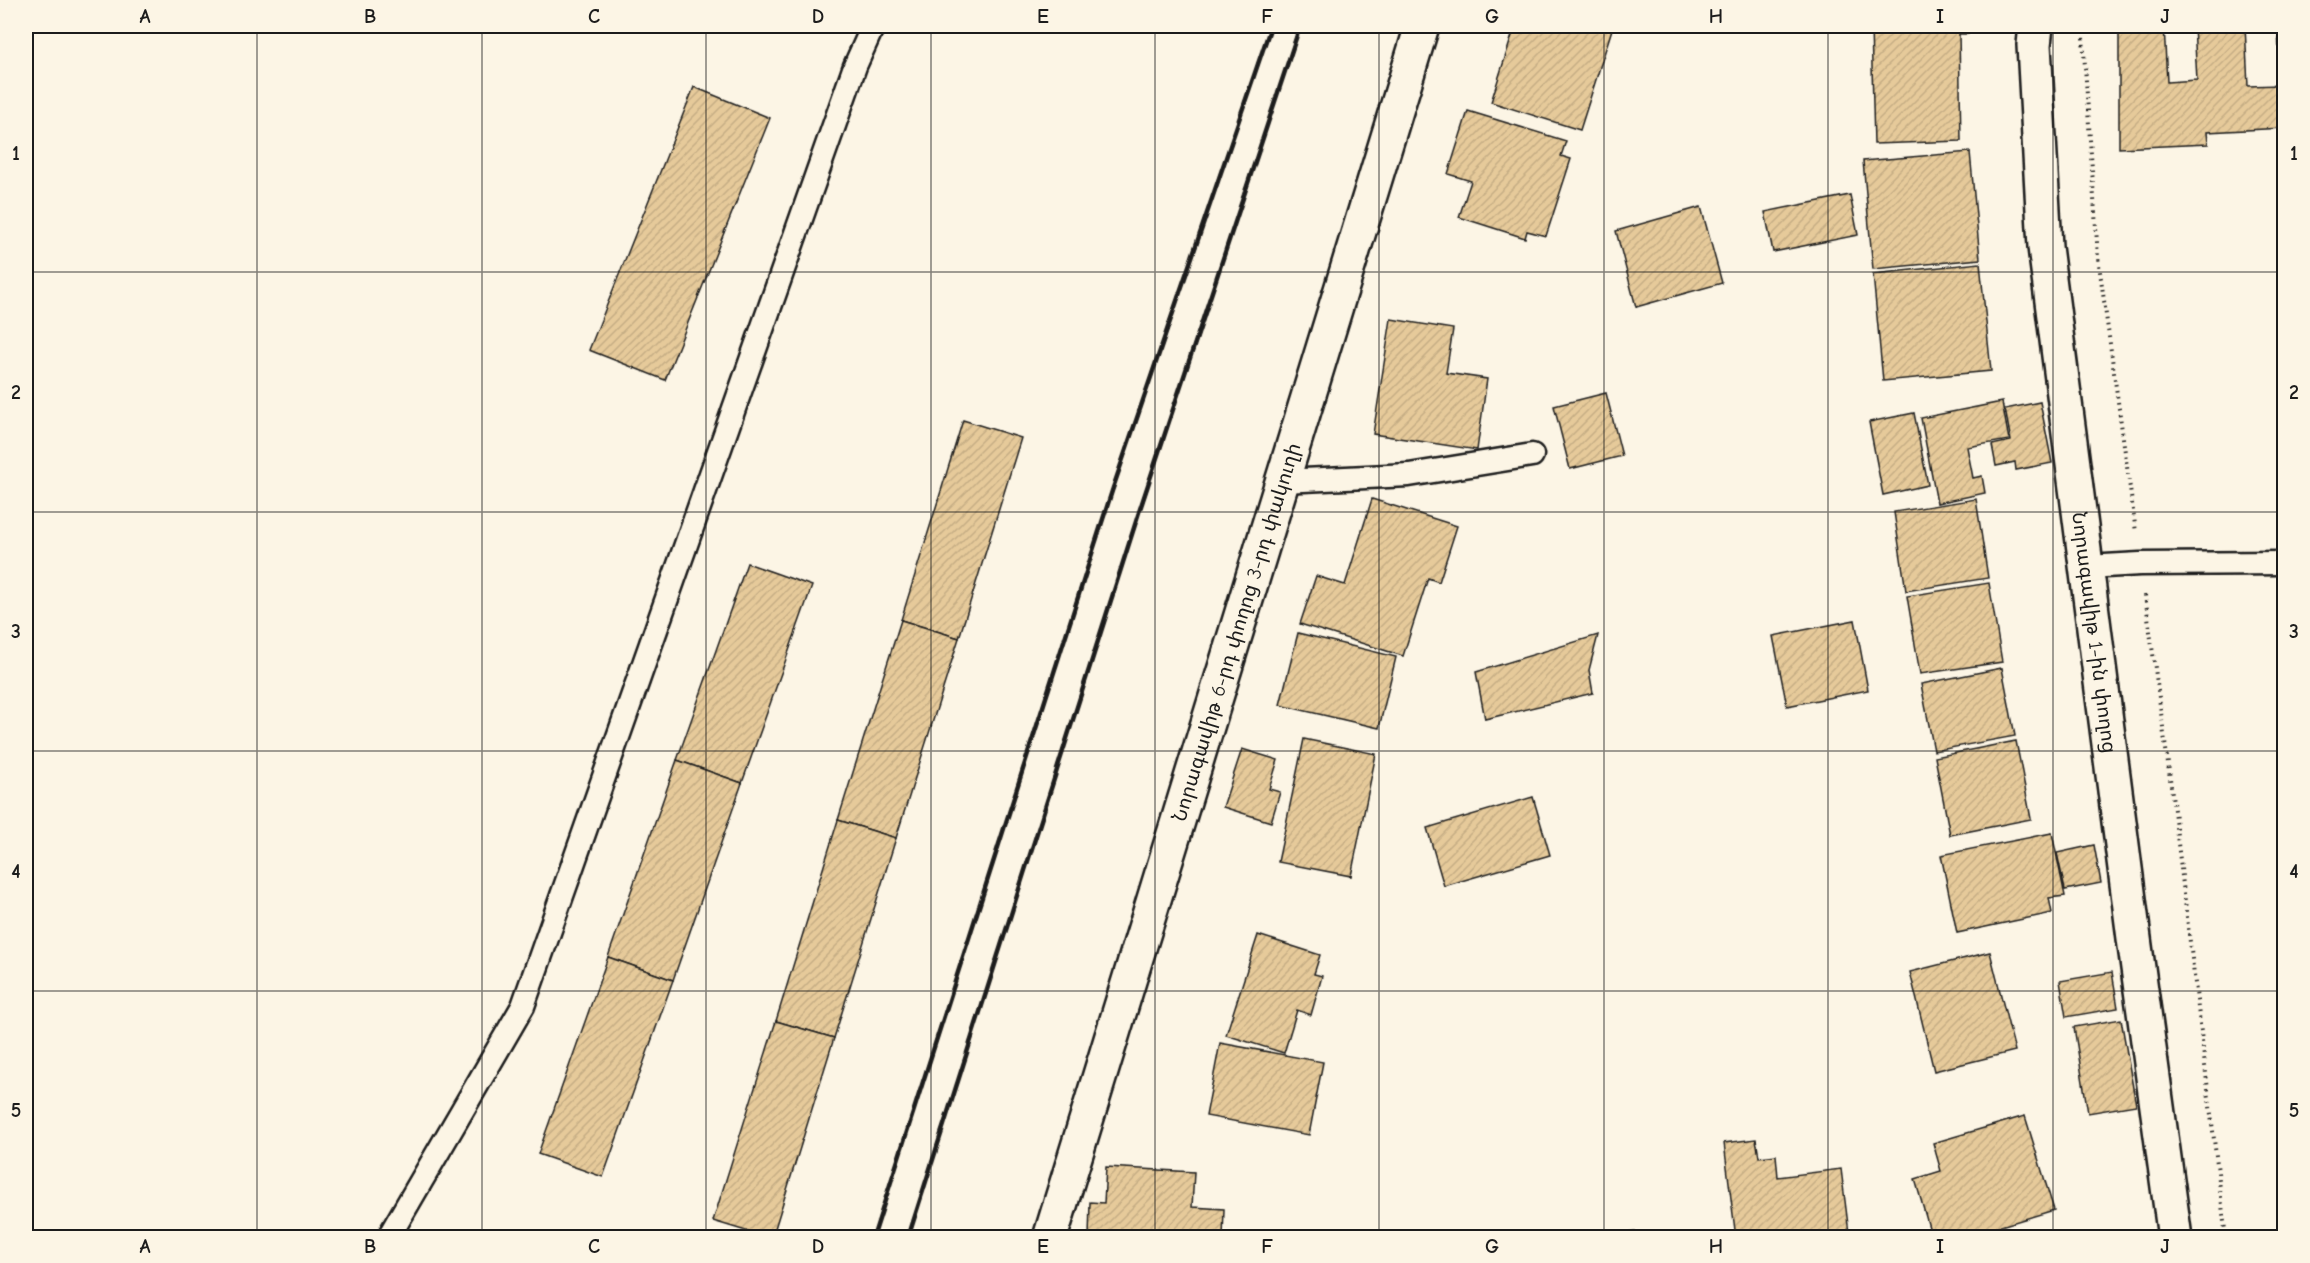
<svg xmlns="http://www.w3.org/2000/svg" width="2310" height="1263" font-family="'Comic Neue','Noto Sans Armenian',sans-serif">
<defs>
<pattern id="building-hatch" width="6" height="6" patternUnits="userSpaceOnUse" patternTransform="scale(1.5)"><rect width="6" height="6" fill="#e6ca9a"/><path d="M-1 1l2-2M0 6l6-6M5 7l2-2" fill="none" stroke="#c5ad84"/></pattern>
</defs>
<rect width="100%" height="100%" fill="#fcf5e5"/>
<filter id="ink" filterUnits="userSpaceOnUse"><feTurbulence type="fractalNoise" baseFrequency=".0167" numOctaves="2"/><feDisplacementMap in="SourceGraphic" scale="12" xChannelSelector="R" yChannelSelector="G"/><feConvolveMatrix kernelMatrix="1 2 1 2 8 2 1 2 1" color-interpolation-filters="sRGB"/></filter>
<g filter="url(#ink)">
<g fill="url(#building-hatch)" stroke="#1c1c1c" stroke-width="1.5">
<polygon points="1515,26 1613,26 1580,130 1491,102"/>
<polygon points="1871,26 1967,26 1968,34 1959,34 1961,141 1874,144"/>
<polygon points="2119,26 2164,26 2167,82 2197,80 2194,26 2245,26 2248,86 2280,85 2278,26 2284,26 2284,128 2207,132 2208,144 2119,148"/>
<polygon points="694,87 770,118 665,380 589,350"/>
<polygon points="1468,111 1566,141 1561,156 1571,159 1546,236 1527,231 1525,238 1459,217 1471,181 1448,174"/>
<polygon points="1970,152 1980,259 1873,269 1863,161"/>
<polygon points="1850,195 1858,235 1773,252 1765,212"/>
<polygon points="1701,207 1722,283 1636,307 1616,231"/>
<polygon points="1980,263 1991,371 1883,381 1873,274"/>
<polygon points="1391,319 1453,329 1446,373 1487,379 1477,450 1373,434"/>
<polygon points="1606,393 1622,456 1570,469 1554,406"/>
<polygon points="2002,402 2009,440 1967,447 1973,478 1982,476 1985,493 1937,503 1921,418"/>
<polygon points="2040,402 2052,463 2016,470 2015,462 1996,466 1992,445 2011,441 2005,409"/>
<polygon points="1914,413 1928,485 1883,495 1869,422"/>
<polygon points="963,420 1021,438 959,638 901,620"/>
<polygon points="1372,499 1457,526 1439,582 1428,578 1403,656 1300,624 1316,576 1345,585"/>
<polygon points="1976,499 1988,578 1906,591 1894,512"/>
<polygon points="747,563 812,586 742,783 677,760"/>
<polygon points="1989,583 2002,662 1920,674 1907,596"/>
<polygon points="901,620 959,638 896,838 838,820"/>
<polygon points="1855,620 1868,690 1787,706 1773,636"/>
<polygon points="1298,633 1396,657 1379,728 1280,705"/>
<polygon points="1598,635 1589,670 1593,693 1485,719 1476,672"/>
<polygon points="2002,668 2015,736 1934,751 1921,684"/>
<polygon points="1304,739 1376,754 1351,876 1278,862"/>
<polygon points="2016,741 2031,819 1950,835 1935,757"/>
<polygon points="1242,749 1278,760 1269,789 1280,792 1271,822 1223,807"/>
<polygon points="677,760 742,783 673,980 608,957"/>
<polygon points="1533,797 1550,855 1444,886 1427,828"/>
<polygon points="838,820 896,838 834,1038 776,1021"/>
<polygon points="2052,833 2065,896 2049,898 2052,913 1957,933 1941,855"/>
<polygon points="2094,845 2101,883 2065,890 2057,853"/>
<polygon points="1258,935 1320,955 1314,974 1322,976 1311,1015 1297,1010 1284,1053 1226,1035"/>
<polygon points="1990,952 2015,1051 1934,1071 1910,972"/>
<polygon points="608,957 673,980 603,1177 538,1154"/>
<polygon points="2112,972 2118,1008 2066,1017 2060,981"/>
<polygon points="2121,1019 2136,1105 2088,1113 2074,1027"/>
<polygon points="776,1021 834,1038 772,1238 769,1238 713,1221"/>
<polygon points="1220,1043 1323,1062 1309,1135 1206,1116"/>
<polygon points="2025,1116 2054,1210 1961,1238 1932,1238 1915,1179 1941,1171 1933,1143"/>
<polygon points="1756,1139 1759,1157 1776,1155 1778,1177 1841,1169 1849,1233 1873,1231 1874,1238 1736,1238 1724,1143"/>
<polygon points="1106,1167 1194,1172 1192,1207 1224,1209 1223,1238 1089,1238 1090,1202 1104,1203"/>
<polygon points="1635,1232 1636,1238 1593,1238"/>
</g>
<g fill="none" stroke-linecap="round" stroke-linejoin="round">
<g stroke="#1c1c1c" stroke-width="27">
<g id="lane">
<polyline points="1282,481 1409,475 1532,455"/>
<polyline points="2087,567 2140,564 2284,563"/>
<polyline points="388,1238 523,1006 855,66 873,26"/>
</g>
</g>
<g stroke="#1c1c1c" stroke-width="38">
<g id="street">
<path id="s1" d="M1050 1238 1422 26"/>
</g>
</g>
<g stroke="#1c1c1c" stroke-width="38">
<g id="secondary">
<path id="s2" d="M2036 26 2034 45 2045 247 2135 946 2175 1238"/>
</g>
</g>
<g stroke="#1c1c1c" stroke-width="4" stroke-dasharray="1.5 4.5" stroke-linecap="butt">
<polyline points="2085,26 2083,37 2098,257 2136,532"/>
<polyline points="2145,595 2171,786 2226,1238"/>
</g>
<use href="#lane" stroke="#fcf5e5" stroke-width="22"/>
<use href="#street" stroke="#fcf5e5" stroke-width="33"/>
<use href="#secondary" stroke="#fcf5e5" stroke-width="33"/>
<g stroke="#1c1c1c" stroke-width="4.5">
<polyline points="873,1238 1112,491 1271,26"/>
<polyline points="908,1238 1140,509 1300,26"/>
</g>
</g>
</g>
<path fill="none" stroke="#1c1c1c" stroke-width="1.5" stroke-opacity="0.55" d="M257 26V1238M482 26V1238M706 26V1238M931 26V1238M1155 26V1238M1379 26V1238M1604 26V1238M1828 26V1238M2053 26V1238M26 272H2284M26 512H2284M26 751H2284M26 991H2284"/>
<g text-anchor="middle" stroke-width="4.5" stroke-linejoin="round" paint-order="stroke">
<g font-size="20" fill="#1c1c1c" stroke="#fcf5e5">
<text dy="7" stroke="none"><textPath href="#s1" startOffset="634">Նորագավիթ 6-րդ փողոց 3-րդ փակուղի</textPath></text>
<text dy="7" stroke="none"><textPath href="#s2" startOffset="610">Նորագավիթ 1-ին փողոց</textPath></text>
</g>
</g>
<rect width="2310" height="1263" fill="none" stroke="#fcf5e5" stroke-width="66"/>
<rect x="33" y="33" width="2244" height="1197" fill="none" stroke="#1c1c1c" stroke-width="2"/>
<g font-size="20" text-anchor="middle" font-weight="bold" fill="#1c1c1c">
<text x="145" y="23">A</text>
<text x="370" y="23">B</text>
<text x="594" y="23">C</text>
<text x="818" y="23">D</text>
<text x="1043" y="23">E</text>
<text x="1267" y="23">F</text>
<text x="1492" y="23">G</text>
<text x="1716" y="23">H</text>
<text x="1940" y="23">I</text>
<text x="2165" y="23">J</text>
<text x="16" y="160">1</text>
<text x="2294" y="160">1</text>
<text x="16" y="399">2</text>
<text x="2294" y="399">2</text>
<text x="16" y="638">3</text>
<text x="2294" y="638">3</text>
<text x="16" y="878">4</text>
<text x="2294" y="878">4</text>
<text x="16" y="1117">5</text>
<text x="2294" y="1117">5</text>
<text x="145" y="1253">A</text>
<text x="370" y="1253">B</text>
<text x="594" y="1253">C</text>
<text x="818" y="1253">D</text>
<text x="1043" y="1253">E</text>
<text x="1267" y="1253">F</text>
<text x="1492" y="1253">G</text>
<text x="1716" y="1253">H</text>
<text x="1940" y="1253">I</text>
<text x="2165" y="1253">J</text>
</g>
</svg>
